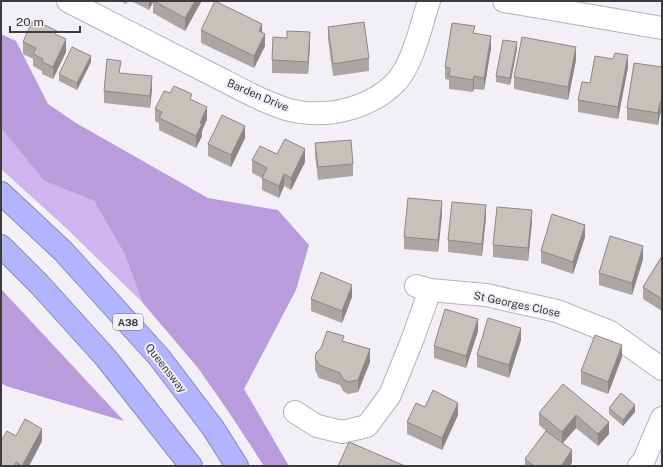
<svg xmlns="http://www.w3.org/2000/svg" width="663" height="467" font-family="'Public Sans',sans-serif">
<rect width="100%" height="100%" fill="#f3eff6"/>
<polygon fill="#cfb4ef" points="1,128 44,181 94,201 124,253 142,302 66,228 1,169"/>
<g fill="#ba9cdc">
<polygon points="1,34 16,41 48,104 76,123 208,198 278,210 309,245 296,290 244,389 289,466 264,466 230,414 198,368 142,302 124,253 94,201 44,181 1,128"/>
<polygon points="1,289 124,421 6,386 1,383"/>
</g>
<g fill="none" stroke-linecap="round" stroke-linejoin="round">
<g stroke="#b5b3b9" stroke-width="24">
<g id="minor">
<path d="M68 1C116 26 164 50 213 75 237 87 273 108 299 112 333 117 372 107 396 82 413 64 421 25 429 1"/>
<polyline points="504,1 662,28"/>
<polyline points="416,286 430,290 486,295 557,311 610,332 662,369"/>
<polyline points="295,412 317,426 342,432 367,426 390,395 413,338 430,290"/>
<polyline points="639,466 643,462 662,418"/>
</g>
</g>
<g stroke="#898aba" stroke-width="24">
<g id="highway">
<polyline points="1,193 63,251 159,357 213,428 237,466"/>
<polyline points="1,246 40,285 106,358 191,466"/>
</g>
</g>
<use href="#minor" stroke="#fff" stroke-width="22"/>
<use href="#highway" stroke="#b2b5fd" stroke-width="22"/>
</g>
<g fill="#aaa6a1">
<polygon points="120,1 128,1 126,4"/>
<polygon points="131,1 201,1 201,2 185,31 153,13 153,2 149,10"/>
<polygon points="328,27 369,58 369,71 333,76 328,39"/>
<polygon points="201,30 262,32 265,46 254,68 201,43"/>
<polygon points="475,34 491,48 484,90 474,89 473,92 449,89 449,80 445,79 445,67"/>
<polygon points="57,35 66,52 53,79 42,74 42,71 33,66 33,59 23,54 23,42"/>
<polygon points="310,44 308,74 272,73 272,60"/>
<polygon points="517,49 510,85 496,82 496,76"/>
<polygon points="576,60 568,100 514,89 514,77"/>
<polygon points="91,62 77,90 59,81 59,74"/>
<polygon points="628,67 618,119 578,112 578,100 590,83"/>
<polygon points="662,67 662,114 660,114 658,125 627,120 627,108"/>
<polygon points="121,73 152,89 150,108 104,103 104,91"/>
<polygon points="170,93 192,100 207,119 202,131 202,136 196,148 159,130 159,123 155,121 155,109"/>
<polygon points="245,138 231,167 208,156 208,144"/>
<polygon points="315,143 353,164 353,176 318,180 315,155"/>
<polygon points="277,154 305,162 291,190 284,186 279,198 262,190 262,178 252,173 252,160"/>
<polygon points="442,214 438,252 404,249 404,237"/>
<polygon points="486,217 482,256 448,252 448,240"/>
<polygon points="532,222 528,261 493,257 493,245"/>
<polygon points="585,237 573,274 541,263 541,251"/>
<polygon points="662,256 662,311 643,299 643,287"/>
<polygon points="643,259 632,295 599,285 599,273"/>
<polygon points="352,297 342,323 311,311 311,299"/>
<polygon points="478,331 466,368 434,358 434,346"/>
<polygon points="521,340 509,378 477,367 477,355"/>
<polygon points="344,342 370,362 358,392 348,394 343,391 340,385 319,378 315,370 315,358"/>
<polygon points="622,357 608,394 581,384 581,371"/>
<polygon points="563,384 609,434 598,446 576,428 563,443 572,462 570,466 525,466 525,459 546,431 539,425 539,413"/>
<polygon points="425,407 458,415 442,450 407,434 407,422"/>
<polygon points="609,408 635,412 623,426 609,414"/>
<polygon points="16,436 42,441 29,466 1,466"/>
</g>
<g fill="#8b8783">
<polygon points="149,1 153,1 153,2 149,10"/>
<polygon points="195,1 201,1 201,2 185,31 185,18"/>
<polygon points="262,24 262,36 259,31"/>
<polygon points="310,32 310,44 308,74 308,62"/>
<polygon points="265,34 265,46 254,68 254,56"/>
<polygon points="491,36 491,48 484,90 484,78"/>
<polygon points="66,39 66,52 53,79 53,67"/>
<polygon points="517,42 517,49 510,85 510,78"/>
<polygon points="576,47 576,60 568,100 568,87"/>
<polygon points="628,55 628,67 618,119 618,107"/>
<polygon points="91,56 91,62 77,90 77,83"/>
<polygon points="152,76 152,89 150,108 150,96"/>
<polygon points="474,76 474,89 473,92 473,80"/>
<polygon points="660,102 660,114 658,125 658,113"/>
<polygon points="207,107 207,119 202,131 202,136 196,148 196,136 200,123"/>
<polygon points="245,126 245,138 231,167 231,155"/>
<polygon points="305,149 305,162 291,190 291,178"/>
<polygon points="284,174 284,186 279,198 279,186"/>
<polygon points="442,201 442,214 438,252 438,240"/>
<polygon points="486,205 486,217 482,256 482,244"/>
<polygon points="532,210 532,222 528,261 528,248"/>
<polygon points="585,225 585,237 573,274 573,262"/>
<polygon points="643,246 643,259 632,295 632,283"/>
<polygon points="352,285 352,297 342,323 342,311"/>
<polygon points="478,319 478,331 466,368 466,356"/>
<polygon points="521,328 521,340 509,378 509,365"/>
<polygon points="622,345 622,357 608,394 608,382"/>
<polygon points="370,349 370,362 358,392 358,380"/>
<polygon points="458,403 458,415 442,450 442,438"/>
<polygon points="635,405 635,412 623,426 623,420"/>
<polygon points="576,415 576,428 562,444 562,432"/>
<polygon points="609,422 609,434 598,446 598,434"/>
<polygon points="42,429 42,441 29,466 22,466"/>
<polygon points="572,450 572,462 570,466 561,466"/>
</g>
<g fill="#c6c1bb" stroke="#8b8783">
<polygon points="154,1 195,1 185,18"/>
<polygon points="215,1 262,24 259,31 265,34 254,56 201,30"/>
<polygon points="32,22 44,27 45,25 57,31 55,34 66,39 53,67 42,62 43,59 33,54 36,48 23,42"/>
<polygon points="364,22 369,58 333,64 328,27"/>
<polygon points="452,23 475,26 473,33 491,36 484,78 474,76 473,80 449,76 450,68 445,67"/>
<polygon points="287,31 310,32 308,62 272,60 273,37 287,38"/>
<polygon points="522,37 576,47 568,87 514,77"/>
<polygon points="503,40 517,42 510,78 496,76"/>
<polygon points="72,47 91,56 77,83 59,74"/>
<polygon points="615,53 628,55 618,107 578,100 582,82 590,83 595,56 613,59"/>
<polygon points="107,59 121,61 119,73 152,76 150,96 104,91"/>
<polygon points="634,63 662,67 662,102 660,102 658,113 627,108"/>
<polygon points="174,86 192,94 190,99 207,107 200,123 202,124 196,136 159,118 162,112 155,109 164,91 170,93"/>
<polygon points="222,115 245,126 231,155 208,144"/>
<polygon points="285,139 305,149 291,178 284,174 279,186 262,178 267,168 252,160 260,146 277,154"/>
<polygon points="351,140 353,164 318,167 315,143"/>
<polygon points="408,198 442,201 438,240 404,237"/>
<polygon points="452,202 486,205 482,244 448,240"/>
<polygon points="497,207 532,210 528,248 493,245"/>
<polygon points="552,214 585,225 573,262 541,251"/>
<polygon points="610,236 643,246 632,283 599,273"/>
<polygon points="662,256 662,299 643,287"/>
<polygon points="321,272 352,285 342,311 311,299"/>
<polygon points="445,309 478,319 466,356 434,346"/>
<polygon points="488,318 521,328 509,365 477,355"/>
<polygon points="327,331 344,336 342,341 370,349 358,380 348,382 343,379 340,373 319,365 315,358 316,353 321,348"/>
<polygon points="595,335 622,345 608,382 581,371"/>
<polygon points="563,384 609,422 598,434 576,415 562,432 539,413"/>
<polygon points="433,390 458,403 442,438 407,422 416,403 425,407"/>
<polygon points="621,393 635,405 623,420 609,408"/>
<polygon points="25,419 42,429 22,466 16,462 14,466 1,466 1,441 7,431 16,436"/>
<polygon points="546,431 572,450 561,466 534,466 525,459"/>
<polygon points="349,442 405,466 338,466"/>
</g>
<g text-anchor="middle" stroke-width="4" stroke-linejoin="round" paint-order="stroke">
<rect fill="#f3eff6" stroke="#747175" stroke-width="1" x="113" y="314" width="30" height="16" rx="3"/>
<g font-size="10" font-weight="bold" fill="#3d3b3e">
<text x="128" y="326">A38</text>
</g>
<g font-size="11" fill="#3d3b3e" stroke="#f3eff6">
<text transform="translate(258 95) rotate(23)" y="4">Barden Drive</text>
<text transform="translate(517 304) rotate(12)" y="4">St Georges Close</text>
<text transform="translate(166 368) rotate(52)" y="4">Queensway</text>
</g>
</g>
<rect width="663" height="467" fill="none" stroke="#3d3b3e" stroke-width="4"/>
<path d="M10 26v6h70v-6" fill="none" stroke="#3d3b3e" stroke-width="2"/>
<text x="16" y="26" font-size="12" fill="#3d3b3e" stroke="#f3eff6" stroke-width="3" paint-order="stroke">20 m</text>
</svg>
